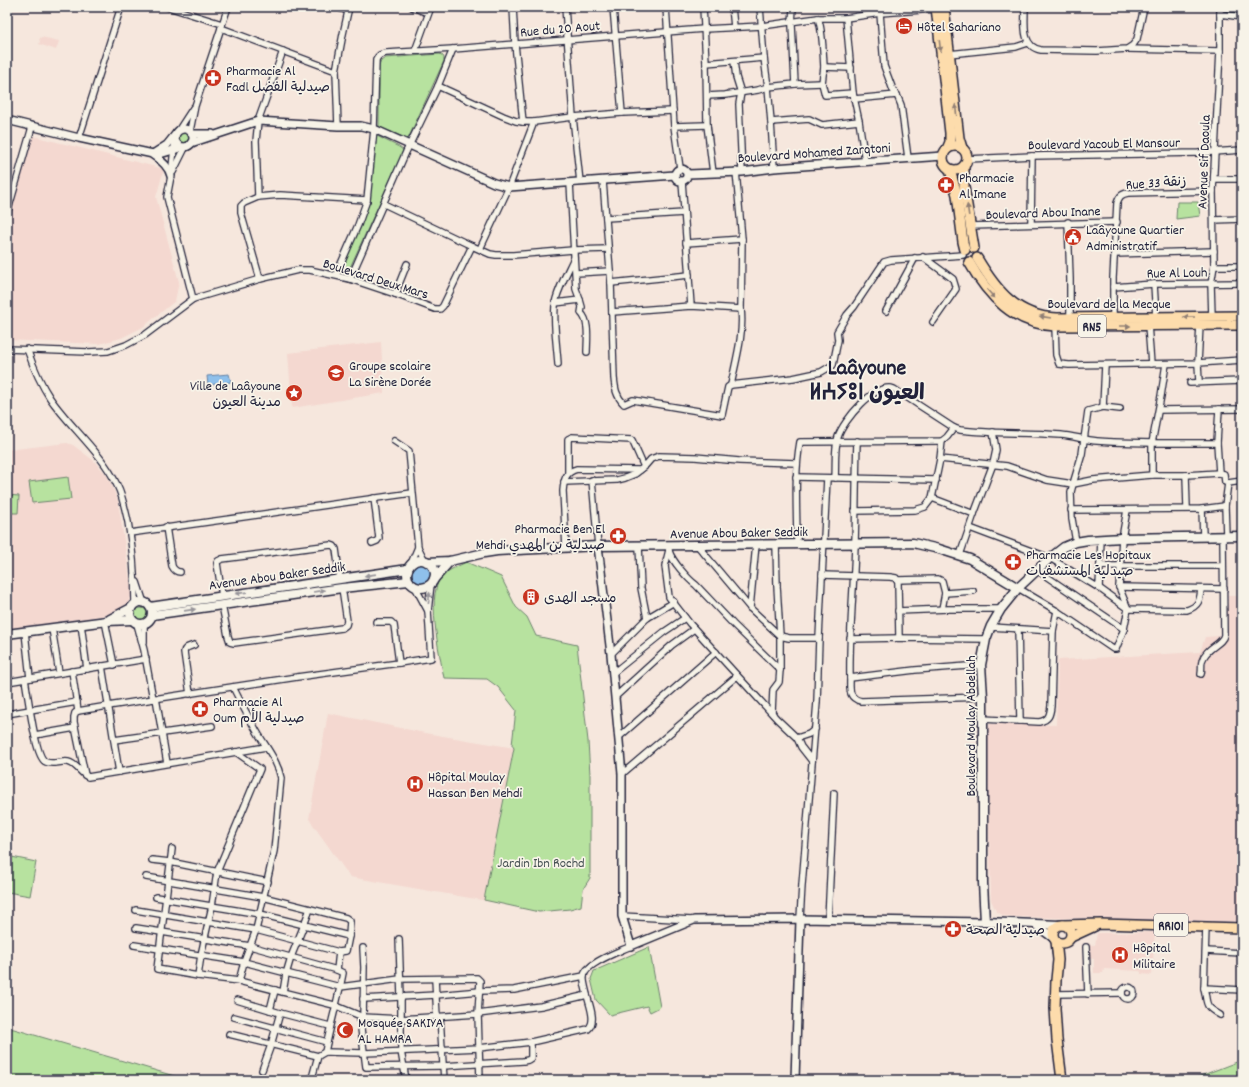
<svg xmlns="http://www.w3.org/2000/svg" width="1249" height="1087" font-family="Dekko,'Playpen Sans Arabic','Noto Sans Tifinagh',sans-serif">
<rect width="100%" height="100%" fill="#f6e7dd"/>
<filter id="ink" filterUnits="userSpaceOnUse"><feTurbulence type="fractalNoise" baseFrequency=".025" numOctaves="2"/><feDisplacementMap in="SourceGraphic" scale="8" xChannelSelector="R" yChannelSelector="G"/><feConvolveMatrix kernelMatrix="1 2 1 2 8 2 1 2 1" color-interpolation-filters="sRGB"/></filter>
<g filter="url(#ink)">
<g fill="#f4d8d0">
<polygon points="41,37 59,41 56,50 39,44 40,41 39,40"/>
<polygon points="33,136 164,169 156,197 179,282 175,301 143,327 121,338 99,344 7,340 7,226"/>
<polygon points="381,342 384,393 292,408 288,353"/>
<polygon points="67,443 73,445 93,460 106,474 112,486 118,501 132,593 128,604 108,615 7,629 7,450"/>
<polygon points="1228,596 1242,596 1242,923 1020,917 1004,916 996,911 991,900 987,732 990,724 1056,725 1058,660 1200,652 1205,637 1220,636 1220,605 1228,604"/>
<polygon points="328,713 425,733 521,749 493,902 350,877 309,819"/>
<polygon points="1155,932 1152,975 1141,974 1141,972 1139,971 1104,969 1103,973 1094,973 1094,959 1086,958 1085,944 1095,945 1097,933"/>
</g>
<g fill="#b7e29f" stroke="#6c826d">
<polygon points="1224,7 1242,7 1242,14 1224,13"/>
<polygon points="440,54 443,56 444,58 444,61 408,139 379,127 379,66 381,61 385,58"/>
<circle cx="184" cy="138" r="7"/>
<polygon points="377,136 399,147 403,150 402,154 347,274 343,276 340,272 340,269 370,202 372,142 374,137"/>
<polygon points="1177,202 1198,202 1200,216 1176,219"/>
<polygon points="68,477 71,499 32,503 29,482"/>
<polygon points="7,495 19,496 18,513 7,513"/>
<path d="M466 562 501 577 516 607 527 617 536 636 577 645 588 741 590 775V878L583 889 581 906 570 909 539 912 484 900 514 748 512 745 516 710 498 687 487 679 444 678C440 655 424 590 444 574 450 569 459 566 466 562Z"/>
<circle cx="141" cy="615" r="7"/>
<polygon points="7,856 36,862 30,896 7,892"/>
<polygon points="649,947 660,1007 650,1012 647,1006 610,1015 596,1000 591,979 594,971"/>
<polygon points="7,1028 14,1029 188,1080 7,1080"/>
<polygon points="1242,1060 1242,1080 1190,1080"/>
</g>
<g fill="#8fc0eb" stroke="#6381a5">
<polygon points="229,374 231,382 208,385 207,376"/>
<circle cx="422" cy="574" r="10"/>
</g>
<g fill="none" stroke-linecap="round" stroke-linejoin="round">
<g stroke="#22223b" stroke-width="8">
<g id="minor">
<polyline points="168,7 222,24"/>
<polyline points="336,7 348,11"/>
<polyline points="412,7 428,13"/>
<polyline points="513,7 515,44 523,122"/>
<polyline points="565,7 573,117 580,182"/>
<polyline points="613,7 622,113"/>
<polyline points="666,7 674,126 680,168"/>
<polyline points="703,7 706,63 707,125 713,173"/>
<polyline points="732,7 734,27"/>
<polyline points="760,7 764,58 768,87 771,122 774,168"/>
<polyline points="793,7 792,25 795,84"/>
<polyline points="878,7 880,13 884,66 893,90 897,95 901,105 908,158"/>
<path d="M1025 7C1025 23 1021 47 1041 50L1097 51 1127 49 1133 45 1137 39 1144 7"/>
<polyline points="1220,14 1242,17"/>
<path d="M818 18C823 31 823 53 824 67"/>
<polyline points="846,18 853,93 859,121 865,161"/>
<polyline points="221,28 336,71"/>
<polyline points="1128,49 1220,51"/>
<polyline points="415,51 431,7"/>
<polyline points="949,54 1016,47 1028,43"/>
<polyline points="734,61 736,77 741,93 739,104 742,172"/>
<polyline points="706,63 764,58"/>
<polyline points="851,68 824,67 822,83 825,95 853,93"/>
<polyline points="438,86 503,116 516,121 523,122 534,122 573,117 622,113 673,111"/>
<polyline points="707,96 725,95 758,90 768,87 795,84 822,83"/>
<polyline points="854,99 897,95"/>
<polyline points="771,122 809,119 822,125 859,121"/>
<polyline points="338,126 336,71 343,34 349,7"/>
<polyline points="674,126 707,125"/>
<polyline points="178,131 193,108"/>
<polyline points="190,131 195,106 228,7"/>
<polyline points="79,138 121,7"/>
<polyline points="175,140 171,176 167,197 193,299"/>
<polyline points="967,159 1032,156 1198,153 1242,150"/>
<path d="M736 171 742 239 741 309C744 334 736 360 731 385L793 378 821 372 833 365 838 340 837 332 847 315 854 307 884 262 891 260 963 255"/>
<polyline points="173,172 186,146"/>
<polyline points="1214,179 1242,179"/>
<path d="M603 181 611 283 614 378C615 388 616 396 624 404L633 400 722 415 728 387 731 385"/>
<polyline points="682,181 691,306"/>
<polyline points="258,197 256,141 258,121 283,51"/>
<polyline points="384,204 472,246 490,254 496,255 513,255 573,250 608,249"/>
<polyline points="7,214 32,127"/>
<polyline points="606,218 684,213"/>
<polyline points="1214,220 1242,219"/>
<polyline points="1068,222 1070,279 1070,318"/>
<polyline points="1031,223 1032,156"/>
<polyline points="970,226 1117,222"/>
<polyline points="686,243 742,239"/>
<polyline points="480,249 509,187 534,122"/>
<polyline points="1114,254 1214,251"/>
<polyline points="923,257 953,279 956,289 933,322"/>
<polyline points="1214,266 1242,266"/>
<polyline points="576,273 610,271"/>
<path d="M336 275 358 225 367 200 374 129 376 60C378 55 381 54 386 53L453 49 704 29 762 26 818 18H846L880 13 936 9"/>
<polyline points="260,279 241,213 241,206 244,203 258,197 280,195 367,200"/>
<polyline points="350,279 406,152 438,86 453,49"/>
<polyline points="611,283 689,275"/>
<polyline points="1154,284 1156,317"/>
<polyline points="1113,287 1154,284 1242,283"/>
<polyline points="395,294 407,264"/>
<path d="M580 300 582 307 581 313C590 321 587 341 587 352"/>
<polyline points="555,303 580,300 576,289 570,183"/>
<polyline points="886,311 915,258"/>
<polyline points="612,312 691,306 741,309"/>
<polyline points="1212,317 1211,284 1214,266 1213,191 1220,51 1220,7"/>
<path d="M1113 318V278L1117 203C1119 197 1121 194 1128 193L1213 191"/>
<polyline points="1148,325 1151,364"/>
<polyline points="1241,325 1241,360"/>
<polyline points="1055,326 1056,355 1059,364 1069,365 1198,363 1242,360"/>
<polyline points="7,349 88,352 108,351 126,345 145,335 193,299 260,279 298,270 310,270 350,279 395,294 435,309 440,309 443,306 472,246"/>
<path d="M27 349C33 366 40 383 50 398 70 427 102 453 117 485 123 497 125 509 128 522 133 549 135 576 135 604"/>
<path d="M558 364C557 346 552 316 556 299 560 285 568 271 574 258"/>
<polyline points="1199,382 1198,363 1200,325"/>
<polyline points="1190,383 1242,381"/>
<polyline points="1103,407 1105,365"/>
<polyline points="1219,409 1217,443 1219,473 1224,474 1225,482 1228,483 1225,506 1226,536"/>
<polyline points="1159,410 1242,409"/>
<polyline points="394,441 409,451 418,547"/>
<path d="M857 441C856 475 856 509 855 543 854 588 849 633 850 678L915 670 981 665"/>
<polyline points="940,459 942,441"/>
<polyline points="568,473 568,439 572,437 632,440 644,467"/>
<polyline points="1152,475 1152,443 1161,396 1166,364"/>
<polyline points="1186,475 1187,508"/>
<polyline points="796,477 936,480"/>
<path d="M835 478C836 464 834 450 838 437 843 421 875 382 894 389L954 428 960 430C993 434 1027 432 1061 435 1073 436 1085 440 1097 441 1137 444 1177 443 1217 443"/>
<polyline points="592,480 598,546"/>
<polyline points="564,482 617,480 625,478 635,474 644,467 651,459 659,456 695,457 739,461 796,463"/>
<polyline points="1228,483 1242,481"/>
<polyline points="932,498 974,514"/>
<polyline points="1202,509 1203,536"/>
<polyline points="1071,510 1202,509 1225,506"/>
<polyline points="855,511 915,510 925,507 932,498 940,459 1007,466 1047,480 1073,484 1093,480 1152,475 1186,475 1219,473"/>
<path d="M166 527 172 566C174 570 176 572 180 572"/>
<path d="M970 528 1050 558 1099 588 1128 609 1187 610C1199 606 1200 600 1201 589"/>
<polyline points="130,533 412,493"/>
<polyline points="1076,542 1072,519 1071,492 1073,484 1082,454 1088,411 1103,407 1120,409"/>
<polyline points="372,543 377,541 379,538 374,498"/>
<path d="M797 544C797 510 794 476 800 442L942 441 947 437 954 428"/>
<polyline points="697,545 750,608 780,636 789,638 819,638"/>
<polyline points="639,546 641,588 647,618"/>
<polyline points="668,546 669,550 665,566 669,597 690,624 777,719 797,738 801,747 812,761"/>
<path d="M566 548 563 491C564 480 565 472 577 469L640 470"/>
<path d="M669 551C672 561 688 579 696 585L733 624 780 670"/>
<polyline points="960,555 974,514 993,464 996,450 993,432"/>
<polyline points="410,566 418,547 425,561"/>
<polyline points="1100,566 1223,566"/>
<polyline points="1037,570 1124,629"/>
<polyline points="822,575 890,577 896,578 898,583 899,638"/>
<polyline points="897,580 938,579 942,581 945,593 973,591"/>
<polyline points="137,582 144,603"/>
<polyline points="414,585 428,611 431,584"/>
<polyline points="1119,587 1224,589"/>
<polyline points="1018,588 1057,611 1113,649 1116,649 1124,629 1128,609 1119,587 1122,538 1127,510"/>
<polyline points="1099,588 1101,539"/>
<polyline points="222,596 217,563 218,561 222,559 331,545 334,546 336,549 340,579"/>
<polyline points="222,605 228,636 230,642 234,643 342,628 346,625 347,621 342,588"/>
<polyline points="750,608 756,544"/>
<polyline points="942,609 945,593"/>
<polyline points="898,611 948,609 1001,609"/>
<polyline points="105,621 114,665"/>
<polyline points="376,622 391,622 394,625 399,663"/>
<polyline points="81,624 87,669"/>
<polyline points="137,624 144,650 153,699"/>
<polyline points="144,624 144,642"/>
<polyline points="991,627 1053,631"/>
<polyline points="52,628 59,673"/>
<polyline points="1018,629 1020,721"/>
<polyline points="25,632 30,678"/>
<polyline points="850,639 899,638 986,639"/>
<polyline points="611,654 647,618 674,602"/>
<polyline points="102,666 119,772"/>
<polyline points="72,671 78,711"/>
<polyline points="613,673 664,632 685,618"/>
<path d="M1201 674C1202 670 1201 664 1202 661 1206 647 1222 645 1224 635L1223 537"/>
<path d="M850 678C850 689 848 698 861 701L983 697"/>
<polyline points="25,679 30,710 77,702"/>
<polyline points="7,682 146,659"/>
<path d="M233 687C240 701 247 715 255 728 264 745 277 759 281 778L274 851 256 930 244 962 239 981"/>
<path d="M190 694 184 652C185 647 189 647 194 645"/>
<polyline points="615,697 672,645 694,629"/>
<polyline points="156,698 167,763"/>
<path d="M7 714 30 710C32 720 37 759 46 762 52 765 61 761 68 762 77 764 80 773 88 777L266 747"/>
<polyline points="773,714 772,712 773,690 779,682 780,670 780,636 777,586 776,544"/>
<path d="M983 719 1039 722C1049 720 1050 715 1051 706L1053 631 1057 611"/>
<polyline points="35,735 75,728"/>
<polyline points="619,737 716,652"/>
<polyline points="797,738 809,734 815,729"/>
<polyline points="114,740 212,726"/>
<polyline points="622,774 737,676"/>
<polyline points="85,775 74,722 74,717 75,713 78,711 108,706 297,677 399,663 431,658 428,611"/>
<path d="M172 849 157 969 198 976 239 981 334 1005 363 1017 400 1019 478 1014 541 1006 587 995C586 989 583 981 584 976 585 963 621 951 631 946"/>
<polyline points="152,860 170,862 268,882"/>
<path d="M146 877 263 897 346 918 350 921 349 936 346 951 339 952 337 970 343 973C338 1000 330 1026 325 1052L318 1056 312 1078"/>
<polyline points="156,897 260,914 349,936"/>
<polyline points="136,910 256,930 339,952"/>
<polyline points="622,916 692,920"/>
<polyline points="800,919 802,885 817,702 819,638 827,478"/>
<polyline points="828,920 834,793"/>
<polyline points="1206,927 1204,988 1242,990"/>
<polyline points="136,928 250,946 337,970"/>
<polyline points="399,939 401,997 401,1051 406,1080"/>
<polyline points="134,945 244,962 340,987 400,979 477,978 480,981 478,1014 480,1080"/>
<polyline points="1086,947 1088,994"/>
<polyline points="363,948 364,967 363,1017 360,1021 366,1067 443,1066 523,1061 528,1060 531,1058 531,1042"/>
<polyline points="1206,951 1242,953"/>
<polyline points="198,976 201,955 212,906 217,872 260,769 236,752"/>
<polyline points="435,979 437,1017"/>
<circle cx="1128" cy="993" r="6"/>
<path d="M1204 988C1208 1004 1203 1005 1220 1015"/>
<polyline points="283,992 286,974 291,957 304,925 310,909"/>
<polyline points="1055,994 1122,993"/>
<polyline points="363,999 436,995 480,991 514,990 584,976"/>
<polyline points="237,1000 280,1013 330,1026"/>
<polyline points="270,1010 275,990"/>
<polyline points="234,1017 327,1042"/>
<polyline points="440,1017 444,1080"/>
<polyline points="229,1034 318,1056"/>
<path d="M325 1052 364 1053 479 1048 531 1042 588 1029C597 1022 589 1004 587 995"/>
<polyline points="262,1070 271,1045 280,1013"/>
</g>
</g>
<g stroke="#22223b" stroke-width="10">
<g id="tertiary">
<polyline points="7,120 79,138 153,154 160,154 183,147"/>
<circle cx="184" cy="138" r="9"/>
<polyline points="192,134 212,134"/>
<polyline points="191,143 258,121 338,126 361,126 374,129 494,183 509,187 675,175"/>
<polyline points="153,154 167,145 175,135"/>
<path d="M153 155C161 160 169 166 171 176"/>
<circle cx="681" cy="175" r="6"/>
<polyline points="688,174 742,172 774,168 943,156"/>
<polyline points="598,546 611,654 622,774 622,916 631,946 694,920 800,919 985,922"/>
<polyline points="795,1080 800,919"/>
</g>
</g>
<g stroke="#22223b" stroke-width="11">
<g id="secondary">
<circle cx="421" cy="574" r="14"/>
<polyline points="427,562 450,561 484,553 497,551 598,546 913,543 939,549 970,559 1018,588"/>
<polyline points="434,579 450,561"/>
<circle cx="141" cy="613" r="11"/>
<polyline points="150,607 408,569"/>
<polyline points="152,615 342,588 409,581"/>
<polyline points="110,619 131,608"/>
<polyline points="7,634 107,621 132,620"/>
<polyline points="1035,924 1054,938"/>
<polyline points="1060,925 985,922 983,883 983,697 981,665 986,639 991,626 1001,609 1018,588 1050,558 1064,547 1076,542 1088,540 1122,538 1242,536"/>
</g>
</g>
<g stroke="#22223b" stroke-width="12">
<g id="primary">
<polyline points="936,7 950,133 950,142 947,149"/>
<polyline points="944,7 959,138 962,148"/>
<circle cx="955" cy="158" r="12"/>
<polyline points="964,166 964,187 974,248"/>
<polyline points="950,170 957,195 963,242 965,250"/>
<path d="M977 258C996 290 1017 317 1057 318L1242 316"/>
<path d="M969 262C988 296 1014 324 1055 326L1242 325"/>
<circle cx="1062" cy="934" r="9"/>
<polyline points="1063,925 1100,924 1242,928"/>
<polyline points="1071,937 1095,926"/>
<polyline points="1056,941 1058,960 1056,980 1055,1008 1057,1040 1062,1080"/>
</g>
</g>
<use href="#minor" stroke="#f7f3e8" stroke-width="5.5"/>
<use href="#tertiary" stroke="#f7f3e8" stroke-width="7"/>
<use href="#secondary" stroke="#f7f3e8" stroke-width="8"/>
<use href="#primary" stroke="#fddcac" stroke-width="9"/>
</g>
<defs><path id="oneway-solid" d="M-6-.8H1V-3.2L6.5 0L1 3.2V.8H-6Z"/></defs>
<g fill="#907f74">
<use href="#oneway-solid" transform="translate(940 46) rotate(83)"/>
<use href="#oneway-solid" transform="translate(956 110) rotate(-97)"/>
<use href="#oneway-solid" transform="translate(968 210) rotate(-98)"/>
<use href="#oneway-solid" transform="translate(991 294) rotate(48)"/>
<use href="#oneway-solid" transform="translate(1045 317) rotate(-171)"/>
<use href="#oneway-solid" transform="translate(1189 317) rotate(180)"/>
<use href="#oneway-solid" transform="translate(1125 326)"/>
</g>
<g fill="#97959a">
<use href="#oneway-solid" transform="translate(370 575) rotate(172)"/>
<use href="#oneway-solid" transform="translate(319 591) rotate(-9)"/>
<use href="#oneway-solid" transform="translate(241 593) rotate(172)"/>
<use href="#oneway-solid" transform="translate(429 598) rotate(-84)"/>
<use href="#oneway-solid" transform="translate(190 610) rotate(-8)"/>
</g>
</g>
<defs>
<g id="hotel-disc" transform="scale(0.9)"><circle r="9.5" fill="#c8321e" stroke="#f7f3e8"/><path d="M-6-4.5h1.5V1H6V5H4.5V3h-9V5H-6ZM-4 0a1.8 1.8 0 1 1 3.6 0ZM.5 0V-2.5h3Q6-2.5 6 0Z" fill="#fff"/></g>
<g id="pharmacy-disc" transform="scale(0.9)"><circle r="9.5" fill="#c8321e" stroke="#f7f3e8"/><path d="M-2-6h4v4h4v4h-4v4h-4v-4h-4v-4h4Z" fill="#fff"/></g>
<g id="civic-disc" transform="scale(0.9)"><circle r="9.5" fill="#c8321e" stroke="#f7f3e8"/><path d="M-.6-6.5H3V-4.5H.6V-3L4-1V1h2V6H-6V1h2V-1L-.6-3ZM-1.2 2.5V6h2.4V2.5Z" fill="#fff"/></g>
<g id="school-disc" transform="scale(0.9)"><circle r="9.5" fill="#c8321e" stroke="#f7f3e8"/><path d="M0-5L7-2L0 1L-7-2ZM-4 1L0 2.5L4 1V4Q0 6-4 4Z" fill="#fff"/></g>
<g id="sight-disc" transform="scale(0.9)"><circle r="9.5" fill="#c8321e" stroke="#f7f3e8"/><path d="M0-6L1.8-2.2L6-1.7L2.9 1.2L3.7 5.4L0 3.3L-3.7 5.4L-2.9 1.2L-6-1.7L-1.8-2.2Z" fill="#fff"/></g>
<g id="building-disc" transform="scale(0.9)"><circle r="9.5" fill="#c8321e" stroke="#f7f3e8"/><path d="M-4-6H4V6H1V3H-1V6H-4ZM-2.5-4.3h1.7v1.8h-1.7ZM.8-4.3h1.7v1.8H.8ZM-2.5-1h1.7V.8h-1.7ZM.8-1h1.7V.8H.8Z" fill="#fff"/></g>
<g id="hospital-disc" transform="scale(0.9)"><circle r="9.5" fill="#c8321e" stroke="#f7f3e8"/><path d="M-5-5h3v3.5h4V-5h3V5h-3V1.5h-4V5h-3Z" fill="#fff"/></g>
<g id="mosque-disc" transform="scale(0.9)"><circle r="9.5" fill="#c8321e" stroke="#f7f3e8"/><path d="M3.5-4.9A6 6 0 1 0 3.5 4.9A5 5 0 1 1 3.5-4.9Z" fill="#fff"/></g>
</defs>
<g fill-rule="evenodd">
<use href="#hotel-disc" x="904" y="26"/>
<use href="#pharmacy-disc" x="213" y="78"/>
<use href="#pharmacy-disc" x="946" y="185"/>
<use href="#civic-disc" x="1073" y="237"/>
<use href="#school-disc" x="336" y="373"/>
<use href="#sight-disc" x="294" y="393"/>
<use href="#pharmacy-disc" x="618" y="536"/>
<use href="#pharmacy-disc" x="1013" y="562"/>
<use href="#building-disc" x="531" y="597"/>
<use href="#pharmacy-disc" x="200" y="709"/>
<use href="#hospital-disc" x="415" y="784"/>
<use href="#pharmacy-disc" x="953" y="929"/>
<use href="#hospital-disc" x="1120" y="955"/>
<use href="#mosque-disc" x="345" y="1030"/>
</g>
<g text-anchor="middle" stroke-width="3.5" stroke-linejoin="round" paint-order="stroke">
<g fill="#f7f3e8" stroke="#62616f" stroke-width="1">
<rect x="1078" y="315" width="28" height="22" rx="3"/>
<rect x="1154" y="914" width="34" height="22" rx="3"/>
</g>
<g font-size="13" font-weight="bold" fill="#22223b">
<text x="1092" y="331">RN5</text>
<text x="1171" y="930">RR101</text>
</g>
<g font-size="14" fill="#22223b" stroke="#f7f3e8" text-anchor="start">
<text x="917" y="31">Hôtel Sahariano</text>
<text x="226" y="75">Pharmacie Al<tspan x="226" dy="16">Fadl صيدلية الفضل</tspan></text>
<text x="959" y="182">Pharmacie<tspan x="959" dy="16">Al Imane</tspan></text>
<text x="1086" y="234">Laâyoune Quartier<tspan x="1086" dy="16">Administratif</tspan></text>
<text x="349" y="370">Groupe scolaire<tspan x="349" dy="16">La Sirène Dorée</tspan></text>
<text x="281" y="390" text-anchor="end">Ville de Laâyoune<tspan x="281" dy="16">مدينة العيون</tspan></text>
<text x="605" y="533" text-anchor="end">Pharmacie Ben El<tspan x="605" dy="16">Mehdi صيدلية بن المهدي</tspan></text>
<text x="1026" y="559">Pharmacie Les Hopitaux<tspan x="1026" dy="16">صيدلية المستشفيات</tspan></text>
<text x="544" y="602">مسجد الهدى</text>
<text x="213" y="706">Pharmacie Al<tspan x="213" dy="16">Oum صيدلية الأم</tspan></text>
<text x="428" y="781">Hôpital Moulay<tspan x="428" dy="16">Hassan Ben Mehdi</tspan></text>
<text x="966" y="934">صيدلية الصحة</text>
<text x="1133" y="952">Hôpital<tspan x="1133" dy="16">Militaire</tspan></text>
<text x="358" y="1027">Mosquée SAKIYA<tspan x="358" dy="16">AL HAMRA</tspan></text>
</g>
<g font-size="14" fill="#22223b" stroke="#f7f3e8">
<text transform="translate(560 28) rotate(-5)" y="5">Rue du 20 Aout</text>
<text transform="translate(1104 143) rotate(-1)" y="5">Boulevard Yacoub El Mansour</text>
<text transform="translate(814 152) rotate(-4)" y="5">Boulevard Mohamed Zarqtoni</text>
<text transform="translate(1203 162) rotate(-88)" y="5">Avenue Sif Daoula</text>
<text transform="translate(1156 182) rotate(-4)" y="5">Rue 33 زنقة</text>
<text transform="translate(1043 212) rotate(-2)" y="5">Boulevard Abou Inane</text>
<text transform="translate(1177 272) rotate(-1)" y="5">Rue Al Louh</text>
<text transform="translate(376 278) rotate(17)" y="5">Boulevard Deux Mars</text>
<text x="1109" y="308">Boulevard de la Mecque</text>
<text transform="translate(739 532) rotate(-1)" y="5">Avenue Abou Baker Seddik</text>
<text transform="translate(277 575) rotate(-8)" y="5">Avenue Abou Baker Seddik</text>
<text transform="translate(970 726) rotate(-90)" y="5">Boulevard Moulay Abdellah</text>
</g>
<g font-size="14" fill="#475254" stroke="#f7f3e8">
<text x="541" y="867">Jardin Ibn Rochd</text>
</g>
<g font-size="22" font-weight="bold" fill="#22223b" stroke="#f7f3e8">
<text x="867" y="374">Laâyoune<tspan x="867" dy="25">ⵍⵄⵢⵓⵏ العيون</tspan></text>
</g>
</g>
<rect width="1249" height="1087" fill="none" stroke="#f7f3e8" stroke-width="24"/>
<rect x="12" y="12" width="1225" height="1063" fill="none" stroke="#22223b" stroke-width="1.5" filter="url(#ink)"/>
</svg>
